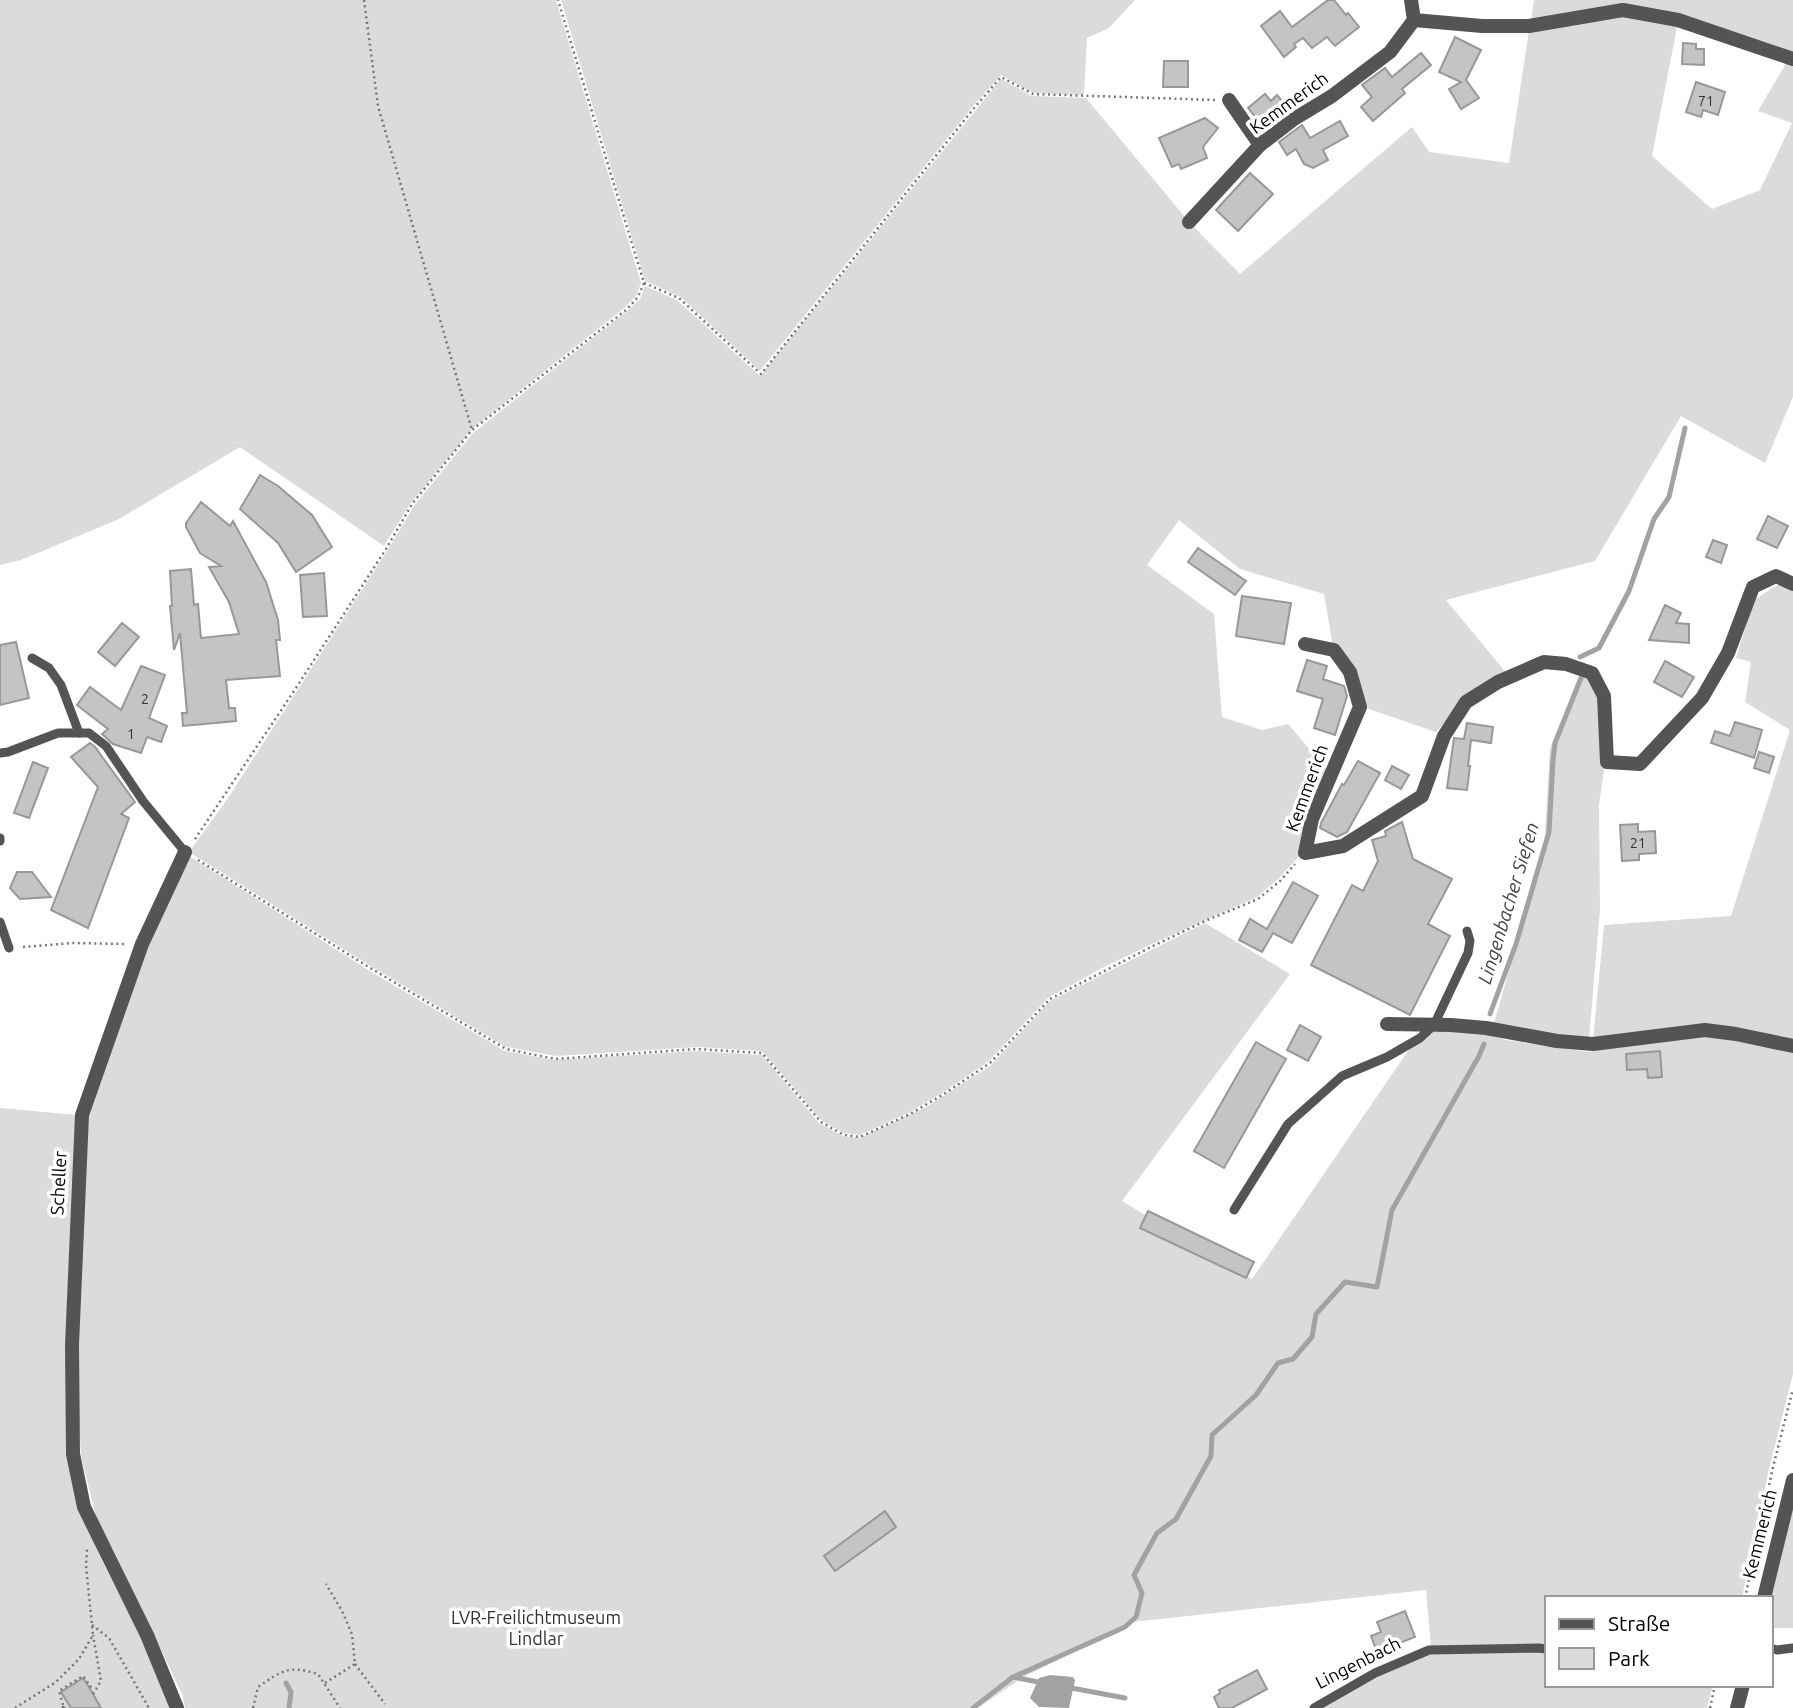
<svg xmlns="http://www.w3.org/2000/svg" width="1793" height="1708" font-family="Ubuntu,sans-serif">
<rect width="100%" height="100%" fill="#fff"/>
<g fill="#dbdbdb">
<polygon points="0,0 556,0 641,283 636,296 623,309 474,427 410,504 384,546 240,447 119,519 21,560 0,565"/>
<polygon points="561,0 1135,0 1109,28 1087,38 1084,95 1033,93 1001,75 974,105 760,371 681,297 645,281"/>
<polygon points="1534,0 1793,0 1793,56 1623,7 1531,22"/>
<polygon points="1622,13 1678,22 1652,156 1712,209 1760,190 1792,123 1758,111 1788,60 1793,62 1793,397 1765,463 1681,416 1595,561 1446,600 1508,675 1466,699 1436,732 1363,707 1333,647 1324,594 1240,569 1179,520 1147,565 1214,614 1222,717 1262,730 1288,724 1329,772 1302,853 1278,879 1257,897 1154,943 1104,967 1048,998 989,1061 944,1092 908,1113 860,1135 844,1133 821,1120 764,1053 761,1051 697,1047 556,1056 506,1047 369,965 189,852 226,801 387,551 414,506 473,433 627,311 640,299 645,286 677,300 760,376 1001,79 1032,96 1086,98 1189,222 1240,274 1412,127 1429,152 1509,163 1529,30"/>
<polygon points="1779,584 1793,591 1793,1044 1738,1033 1593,1040 1604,925 1731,916 1790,730 1745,702 1751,662 1736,658 1754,600"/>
<polygon points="1584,672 1601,696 1605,763 1599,805 1600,909 1589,1040 1494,1023 1544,848 1550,748"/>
<polygon points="186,854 365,968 505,1051 555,1060 696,1051 762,1055 819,1123 843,1136 860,1138 926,1107 990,1066 1050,1001 1205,923 1290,974 1122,1201 1252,1279 1423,1029 1483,1033 1506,1040 1590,1052 1630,1043 1705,1033 1793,1049 1793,1374 1769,1469 1742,1598 1546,1598 1546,1646 1431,1647 1426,1590 1133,1622 1022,1678 978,1708 185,1708 182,1694 114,1551 97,1520 81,1457 75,1346 85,1116 144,945"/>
<polygon points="0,1108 77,1115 69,1343 81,1511 102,1561 141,1636 171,1708 0,1708"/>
<polygon points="1793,1507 1793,1628 1770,1628 1770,1600"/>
<polygon points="1430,1652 1546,1652 1546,1685 1713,1685 1707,1708 1317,1708 1375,1675"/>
</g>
<polygon fill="#a2a2a2" points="1050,1675 1073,1677 1075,1680 1069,1708 1039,1707 1030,1698 1039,1678"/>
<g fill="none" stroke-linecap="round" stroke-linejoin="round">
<g stroke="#a2a2a2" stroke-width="5">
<polyline points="1580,657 1599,648 1629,591 1654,519 1669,497 1685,428"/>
<polyline points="1490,1014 1516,944 1549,832 1553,760 1555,743 1581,678"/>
<polyline points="1013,1677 1125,1627 1136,1617 1142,1593 1134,1575 1157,1533 1176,1519 1211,1456 1212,1435 1256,1395 1278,1363 1293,1359 1312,1337 1316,1314 1345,1282 1377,1287 1392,1210 1479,1056 1484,1044"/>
<polyline points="286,1683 291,1692 289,1708"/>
<polyline points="1066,1687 1125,1698"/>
<polyline points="973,1708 1013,1677 1043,1683"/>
</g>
</g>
<g fill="#c4c4c4" stroke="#989898" stroke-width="2">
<polygon points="1328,0 1334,0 1346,15 1348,13 1359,27 1335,46 1327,37 1312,48 1303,38 1294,44 1296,47 1284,57 1261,26 1280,11 1292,27"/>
<polygon points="1455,37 1481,50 1466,80 1479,98 1461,109 1449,89 1461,82 1439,72"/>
<polygon points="1683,43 1696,44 1696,49 1704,49 1704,65 1682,64"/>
<polygon points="1421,53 1431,65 1402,89 1405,93 1373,121 1361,107 1372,97 1362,85 1385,68 1392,77"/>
<polygon points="1164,61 1188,61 1188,87 1163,87"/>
<polygon points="1696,82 1725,92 1718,115 1703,110 1701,117 1686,112"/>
<polygon points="1265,94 1271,101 1277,95 1290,110 1265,129 1248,108"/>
<polygon points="1205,118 1218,128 1203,147 1207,158 1181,169 1179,164 1172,167 1159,138"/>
<polygon points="1340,121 1348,136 1323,150 1328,160 1313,168 1304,164 1296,149 1287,155 1279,142 1302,125 1310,138"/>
<polygon points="1250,173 1273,194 1238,231 1216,210"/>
<polygon points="260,475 278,486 312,515 332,547 296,572 278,543 240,509"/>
<polygon points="201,502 230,526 233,521 266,582 278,620 280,640 276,640 280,676 226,680 229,708 235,708 236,721 183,726 182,713 187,713 180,633 174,650 170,606 172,606 170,571 191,569 194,605 198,604 201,638 239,634 229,602 209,567 221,566 200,553 186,527 186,523"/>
<polygon points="1768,516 1788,526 1777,548 1757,539"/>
<polygon points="1713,540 1727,545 1721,563 1706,557"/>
<polygon points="1198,548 1246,581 1235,595 1188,562"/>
<polygon points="324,573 327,616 303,617 300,575"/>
<polygon points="1242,596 1291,603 1284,644 1236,636"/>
<polygon points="1665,605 1681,613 1676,623 1689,624 1689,643 1649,640"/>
<polygon points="122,623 139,637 115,666 98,652"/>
<polygon points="16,642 29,698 0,705 0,645"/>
<polygon points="1307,660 1327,666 1323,679 1344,686 1347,696 1335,735 1314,728 1323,699 1297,691"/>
<polygon points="1665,661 1694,677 1682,697 1654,682"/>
<polygon points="141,666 165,675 149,718 167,726 161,742 147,737 141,753 113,744 102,734 108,729 77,705 90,687 121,710"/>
<polygon points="1735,722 1762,730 1754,758 1711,743 1715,731 1730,736"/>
<polygon points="1467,723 1493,727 1491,743 1471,740 1468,766 1470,766 1467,790 1447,788 1454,738 1464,739"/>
<polygon points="90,743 95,747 135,802 121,814 129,818 88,928 51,910 98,787 71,757"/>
<polygon points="1759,752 1774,757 1769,773 1754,768"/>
<polygon points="1358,761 1380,773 1347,832 1337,837 1320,828 1321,823 1342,784 1344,785"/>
<polygon points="33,762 48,768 29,818 14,813"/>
<polygon points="1392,766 1409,775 1401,789 1385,780"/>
<polygon points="1402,822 1413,859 1452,879 1428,924 1450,936 1410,1015 1311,965 1352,885 1363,891 1378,861 1372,840 1386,836 1385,831"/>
<polygon points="1638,824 1638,832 1655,831 1656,853 1639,854 1639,860 1622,861 1620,825"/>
<polygon points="17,872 32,872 51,897 20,899 10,888"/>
<polygon points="1293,882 1318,896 1292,943 1273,933 1262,952 1239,940 1250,919 1267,929"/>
<polygon points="1300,1025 1321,1037 1308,1061 1287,1050"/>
<polygon points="1256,1042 1286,1059 1224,1168 1194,1151"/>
<polygon points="1660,1051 1662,1077 1648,1078 1647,1069 1627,1070 1626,1054"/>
<polygon points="1148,1211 1254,1262 1246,1278 1140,1228"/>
<polygon points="885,1511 896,1527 835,1571 824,1556"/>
<polygon points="1405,1611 1415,1637 1377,1652 1371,1636 1381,1632 1377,1622"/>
<polygon points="1257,1670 1267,1689 1232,1708 1219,1708 1214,1697 1220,1693 1219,1690"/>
<polygon points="83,1678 89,1687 101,1708 71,1708 61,1692"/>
</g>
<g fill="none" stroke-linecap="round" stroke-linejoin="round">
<g stroke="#767676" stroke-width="2.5" stroke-dasharray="2 3.5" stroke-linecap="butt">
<polyline points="364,0 378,106 472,430"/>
<polyline points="644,283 679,298 761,374 975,107 1001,77 1033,94 1215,100"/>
<polyline points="195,839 294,691 386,549 412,504 472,430 626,310 638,297 644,283 558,0"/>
<polyline points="198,860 367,966 506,1049 556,1059 696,1049 762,1053 821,1122 844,1135 860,1137 910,1114 944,1094 990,1063 1050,999 1155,945 1205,921 1258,899 1280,881 1295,864"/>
<polyline points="23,947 73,943 125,944"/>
<polyline points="1745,1598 1773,1467 1793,1389"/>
<polyline points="92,1625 109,1638 149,1708"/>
<polyline points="355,1664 385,1704"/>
<polyline points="325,1683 355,1664 352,1634 342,1611 326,1584"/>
<polyline points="93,1694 101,1681 93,1635"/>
<polyline points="63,1705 59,1691 83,1676 93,1690"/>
<polyline points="15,1708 56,1682 79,1659 93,1635 86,1566 87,1549"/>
<polyline points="63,1708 63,1705 65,1708"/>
<path d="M253 1708 258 1687C283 1670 288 1665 318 1674L340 1708"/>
<polyline points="1710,1708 1715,1685"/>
</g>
<g stroke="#545454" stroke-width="9">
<polyline points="32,658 49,668 61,685 79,733"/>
<polyline points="0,753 8,752 58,733 89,733 106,746 143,801 185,852"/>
<polyline points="0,838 0,841"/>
<polyline points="0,922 9,948"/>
<polyline points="1234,1210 1288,1124 1342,1076 1387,1057 1420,1038 1434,1025 1468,953 1470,941 1467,931"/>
<polyline points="1770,1648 1777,1650 1793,1648"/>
<polyline points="1314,1708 1375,1673 1429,1650 1538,1648 1546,1649"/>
</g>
<g stroke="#545454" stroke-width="14">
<polyline points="1411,0 1414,20 1482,26 1529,26 1623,10 1678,20 1793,59"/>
<polyline points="1229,100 1260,145"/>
<polyline points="1189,222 1260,145 1294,119 1332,96 1390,52 1414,20"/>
<polyline points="1305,644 1334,650 1350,672 1360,707 1312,819 1305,853 1343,846 1422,796 1444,736 1466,702 1498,682 1544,662 1566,664 1592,673 1604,696 1607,762 1640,764 1702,698 1728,653 1753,587 1776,576 1793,584"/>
<polyline points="1387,1024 1451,1025 1486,1028 1557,1041 1593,1044 1705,1030 1736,1034 1793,1046"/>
<polyline points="177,1708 147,1635 84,1507 73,1454 72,1345 82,1115 142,944 185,852"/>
</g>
<g stroke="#545454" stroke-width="14">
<polyline points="1764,1598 1793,1480"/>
<polyline points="1737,1708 1743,1685"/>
</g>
</g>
<g text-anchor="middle" stroke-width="7" stroke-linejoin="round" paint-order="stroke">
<g font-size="14" fill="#313131">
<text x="1706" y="106">71</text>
<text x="145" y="704">2</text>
<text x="131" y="739">1</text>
<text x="1638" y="848">21</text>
</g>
<g font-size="18" fill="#000" stroke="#fff">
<text transform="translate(1289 103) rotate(-36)" y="6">Kemmerich</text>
<text transform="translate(1307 788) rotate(-70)" y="6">Kemmerich</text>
<text transform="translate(59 1183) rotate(-87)" y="6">Scheller</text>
<text transform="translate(1760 1534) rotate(-76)" y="6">Kemmerich</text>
<text transform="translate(1358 1663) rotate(-27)" y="6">Lingenbach</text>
</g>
<g font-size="18" fill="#323232" stroke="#fff">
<text x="536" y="1624">LVR-Freilichtmuseum<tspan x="536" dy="21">Lindlar</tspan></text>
</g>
<g font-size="19" font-style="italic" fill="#434343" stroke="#fff">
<text transform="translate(1508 903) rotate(-73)" y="7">Lingenbacher Siefen</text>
</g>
</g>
<rect x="1545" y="1596" width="228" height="91" fill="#ffffff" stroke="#999999" stroke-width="2"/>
<rect x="1559" y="1619" width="35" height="10" fill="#545454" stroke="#999999" stroke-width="2"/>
<text x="1608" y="1631" font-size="21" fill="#000000">Straße</text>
<rect x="1559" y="1648" width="35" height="21" fill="#dbdbdb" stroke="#999999" stroke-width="2"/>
<text x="1608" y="1666" font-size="21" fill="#000000">Park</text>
</svg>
